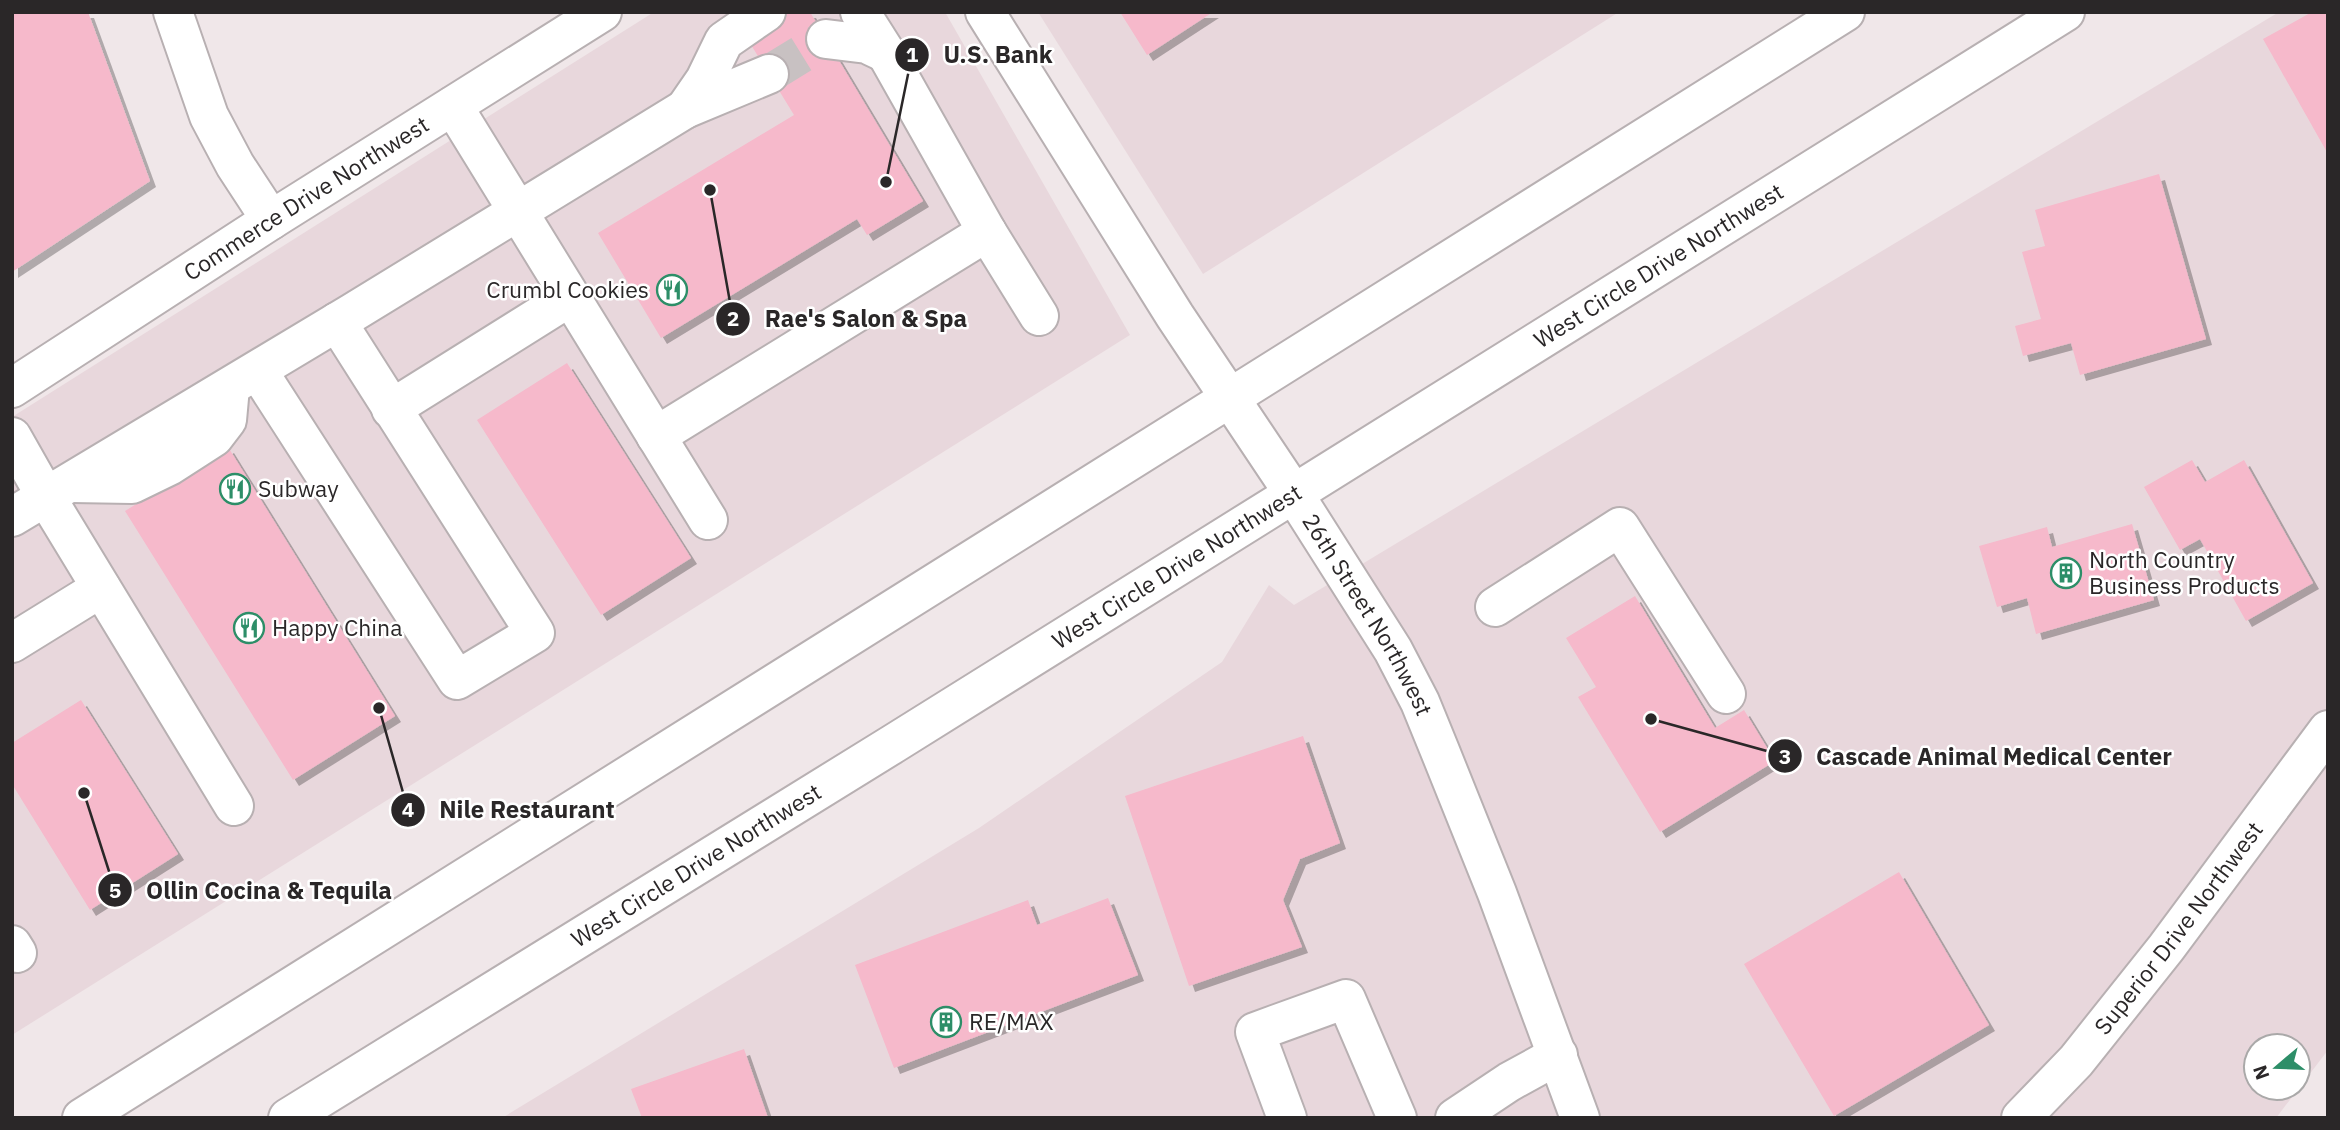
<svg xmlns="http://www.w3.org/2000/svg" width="2340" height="1130" font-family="'IBM Plex Sans',sans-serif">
<defs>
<filter id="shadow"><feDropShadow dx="6" dy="6" stdDeviation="0" flood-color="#0004"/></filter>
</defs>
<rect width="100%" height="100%" fill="#f0e7e9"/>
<g fill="#e8d7dc" fill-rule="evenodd">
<polygon points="654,12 945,12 1130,335 12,1035 12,417"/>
<polygon points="1038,12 1619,12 1203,274"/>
<path d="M2279 12H2328V1050L2276 1118H502L979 828 1222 662 1269 585 1294 605ZM2256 1046H2298V1088H2256Z"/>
</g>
<g fill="#f6b9cb" filter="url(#shadow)">
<polygon points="12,12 88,12 150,181 12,272"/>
<polygon points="783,12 810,12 923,201 867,235 857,219 661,338 598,233 794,115 745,35"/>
<polygon points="1120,12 1213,12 1147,55"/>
<polygon points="2312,12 2328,12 2328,154 2263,39"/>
<polygon points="2159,174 2206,339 2080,375 2071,343 2023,356 2015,326 2041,319 2022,252 2045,246 2035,210"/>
<polygon points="567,363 691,558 601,615 477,420"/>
<polygon points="228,447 395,716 293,780 125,511"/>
<polygon points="2192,460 2205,482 2244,460 2313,583 2246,621 2200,539 2180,550 2144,487"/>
<polygon points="2132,524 2154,600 2036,634 2027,598 1997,607 1979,546 2047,527 2052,547"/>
<polygon points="1635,596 1715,728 1744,710 1775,761 1660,832 1578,697 1596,687 1566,638"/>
<polygon points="81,700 178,854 90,910 12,784 12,743"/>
<polygon points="1303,736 1340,843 1300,859 1283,900 1302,947 1189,986 1125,796"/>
<polygon points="1899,872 1989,1025 1834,1116 1744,964"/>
<polygon points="1108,898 1138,975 894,1068 855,965 1028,900 1037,925"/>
<polygon points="744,1049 768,1118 642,1118 631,1089"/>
</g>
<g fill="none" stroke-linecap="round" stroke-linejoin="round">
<polyline stroke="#c8c1c2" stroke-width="38" stroke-dasharray="38 19" stroke-linecap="butt" points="769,74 826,39"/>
<g stroke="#b8b0b2" stroke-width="42">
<g id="minor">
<polyline points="173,12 209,116 235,165 271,220"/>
<polyline points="860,12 886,53 987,232 1039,316"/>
<path id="s1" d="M985 12 1175 316 1294 494 1393 650 1420 702 1440 751 1497 893 1580 1118"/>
<polyline points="826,39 867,44 886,53"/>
<polyline points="453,106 708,520"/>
<polyline points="685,109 705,80 724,41 766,12"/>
<polyline points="258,371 457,680 535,633 337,322"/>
<path id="s2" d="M12 388 271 220 602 12"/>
<polyline points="391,409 570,297"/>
<polyline points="656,436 987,232"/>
<polyline points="12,437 46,497 234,806"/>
<polyline points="72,483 132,484 169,466 214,437 227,420 230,387"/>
<polyline points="12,517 352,313 685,109 769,74"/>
<polyline points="1495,607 1620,527 1726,694"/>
<polyline points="12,643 101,588"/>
<polyline points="12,945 17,953"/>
<polyline points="1287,1118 1255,1032 1346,999 1397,1118"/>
<polyline points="1455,1118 1509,1082 1558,1055"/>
<path id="s3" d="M2021 1118 2076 1061 2166 948 2328 730"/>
</g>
</g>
<g stroke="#b8b0b2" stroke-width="42">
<g id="major">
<polyline points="82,1118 1845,12"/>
<path id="s4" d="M288 1118 893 744 2065 12"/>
</g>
</g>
<use href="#minor" stroke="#fff" stroke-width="38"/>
<use href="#major" stroke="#fff" stroke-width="38"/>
</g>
<defs>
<g id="restaurant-ring" transform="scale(1.575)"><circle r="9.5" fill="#fff" stroke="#2d8e68" stroke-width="1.5"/><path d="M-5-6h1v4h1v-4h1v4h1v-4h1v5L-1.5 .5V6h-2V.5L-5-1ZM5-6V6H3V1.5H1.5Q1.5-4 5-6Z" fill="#2d8e68"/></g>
<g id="building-ring" transform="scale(1.575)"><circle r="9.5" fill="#fff" stroke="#2d8e68" stroke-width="1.5"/><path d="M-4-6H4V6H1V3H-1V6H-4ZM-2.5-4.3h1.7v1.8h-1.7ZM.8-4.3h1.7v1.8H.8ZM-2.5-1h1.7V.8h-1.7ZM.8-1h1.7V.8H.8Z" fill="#2d8e68"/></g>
</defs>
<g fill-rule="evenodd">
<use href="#restaurant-ring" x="672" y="290"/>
<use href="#restaurant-ring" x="235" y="489"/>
<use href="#building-ring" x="2066" y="573"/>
<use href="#restaurant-ring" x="249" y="628"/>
<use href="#building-ring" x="946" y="1022"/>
</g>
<g text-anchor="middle" stroke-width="5" stroke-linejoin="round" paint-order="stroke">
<g font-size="23" fill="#2a2728" stroke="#fff">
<text dy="8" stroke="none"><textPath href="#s2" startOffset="350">Commerce Drive Northwest</textPath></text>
<text dy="8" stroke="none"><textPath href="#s4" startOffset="1614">West Circle Drive Northwest</textPath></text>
<text dy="8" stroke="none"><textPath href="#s4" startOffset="1046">West Circle Drive Northwest</textPath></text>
<text dy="8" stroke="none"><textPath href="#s1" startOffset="714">26th Street Northwest</textPath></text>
<text dy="8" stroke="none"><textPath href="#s4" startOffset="480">West Circle Drive Northwest</textPath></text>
<text dy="8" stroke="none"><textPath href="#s3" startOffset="247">Superior Drive Northwest</textPath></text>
</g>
<g font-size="23" fill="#2a2728" stroke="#fff" text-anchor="start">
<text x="649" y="298" text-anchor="end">Crumbl Cookies</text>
<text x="258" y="497">Subway</text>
<text x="2089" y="568">North Country<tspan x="2089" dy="26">Business Products</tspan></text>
<text x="272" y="636">Happy China</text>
<text x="969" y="1030">RE/MAX</text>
</g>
</g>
<path fill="none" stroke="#2a2728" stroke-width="2.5" d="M886 182L912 55M710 190L733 319M1651 719L1785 756M379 708L408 810M84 793L115 890"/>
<g fill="#2a2728" stroke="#fff" stroke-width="2.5">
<circle cx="886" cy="182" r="7"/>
<circle cx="710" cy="190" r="7"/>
<circle cx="1651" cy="719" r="7"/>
<circle cx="379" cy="708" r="7"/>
<circle cx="84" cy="793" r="7"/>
<circle cx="912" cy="55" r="18"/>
<circle cx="733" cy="319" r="18"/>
<circle cx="1785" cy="756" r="18"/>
<circle cx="408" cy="810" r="18"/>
<circle cx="115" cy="890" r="18"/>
</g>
<g font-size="21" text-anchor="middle" font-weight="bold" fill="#fff">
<text x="912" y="62">1</text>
<text x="733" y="326">2</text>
<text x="1785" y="764">3</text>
<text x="408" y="817">4</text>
<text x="115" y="898">5</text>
</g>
<g font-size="24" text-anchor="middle" font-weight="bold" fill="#2a2728" stroke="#fff" stroke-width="5" stroke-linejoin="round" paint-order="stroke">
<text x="998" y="63">U.S. Bank</text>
<text x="866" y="327">Rae's Salon &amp; Spa</text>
<text x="1994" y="765">Cascade Animal Medical Center</text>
<text x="527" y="818">Nile Restaurant</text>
<text x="269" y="899">Ollin Cocina &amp; Tequila</text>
</g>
<rect width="2340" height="1130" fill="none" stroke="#2a2728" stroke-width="28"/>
<g transform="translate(2277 1067) rotate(251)"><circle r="33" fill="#ffffff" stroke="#aaa9a9" stroke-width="2"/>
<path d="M0-5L12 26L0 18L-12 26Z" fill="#2d8e68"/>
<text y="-10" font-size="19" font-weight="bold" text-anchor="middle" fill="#2a2728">N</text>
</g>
</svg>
